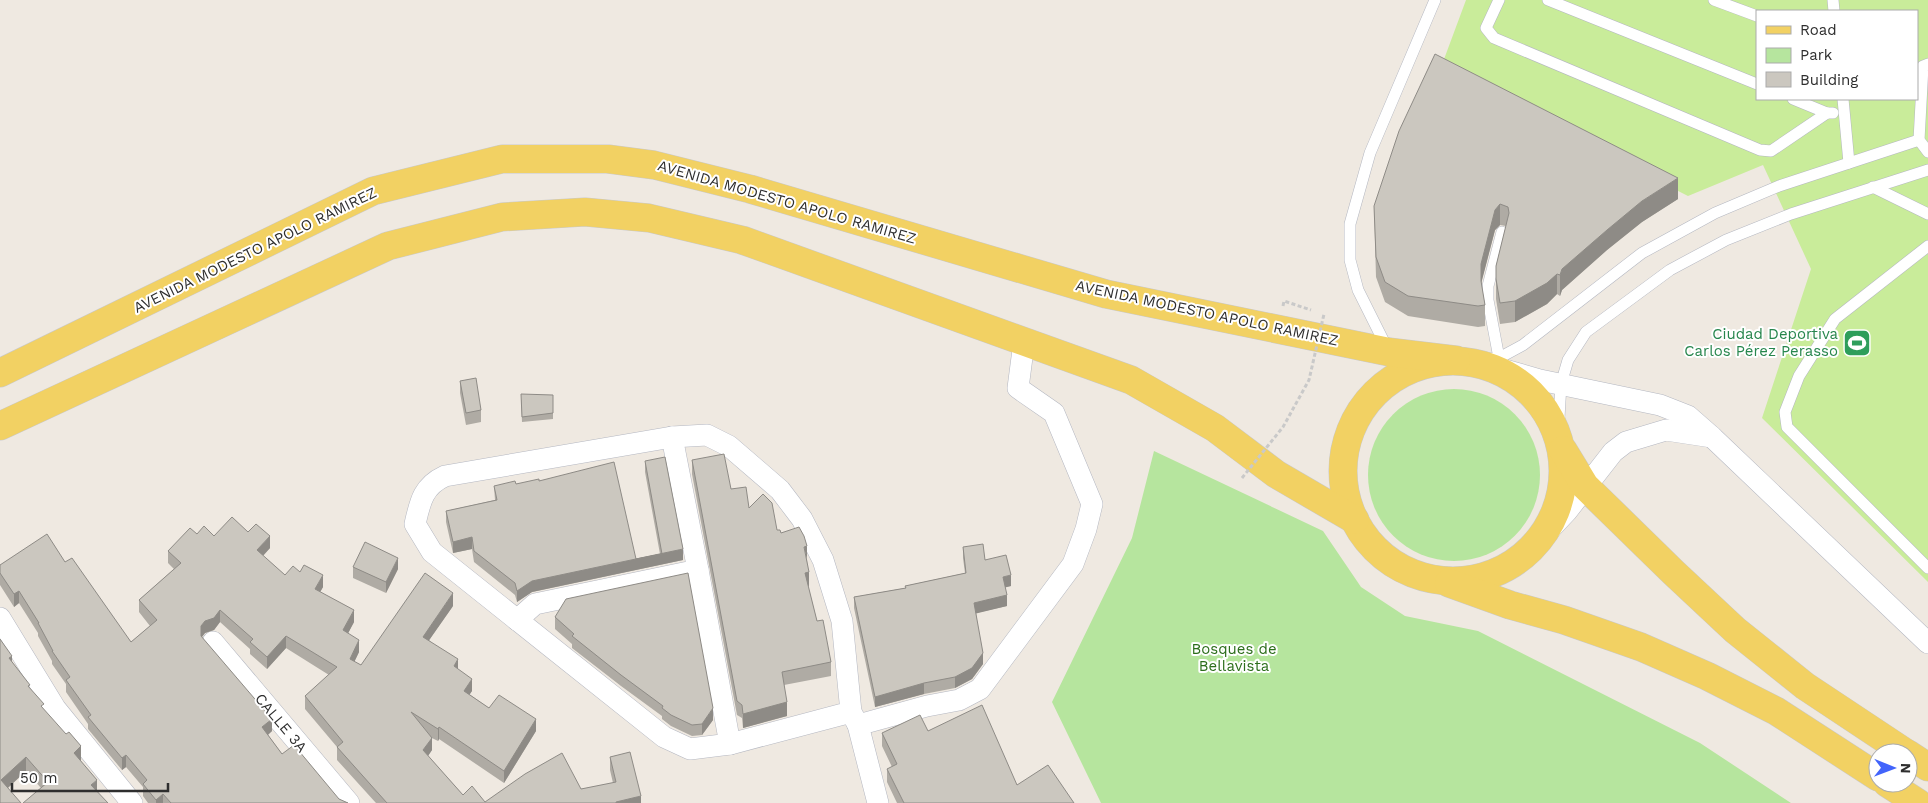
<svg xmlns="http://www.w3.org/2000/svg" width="1928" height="803" font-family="'Work Sans',sans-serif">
<rect width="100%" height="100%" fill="#efe9e1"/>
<g fill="#b6e59e">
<circle cx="1454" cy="475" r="86"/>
<polygon points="1154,451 1323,531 1361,587 1405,616 1478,631 1700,743 1791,803 1101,803 1052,702 1132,538"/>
</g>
<path fill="#c9ec9a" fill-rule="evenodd" d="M1466 0H1928V582L1762 418 1811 269 1763 165 1688 196 1440 70ZM1757 11H1917V99H1757Z"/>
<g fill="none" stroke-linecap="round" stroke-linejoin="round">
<g stroke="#b4b7c1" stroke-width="12">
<g id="lane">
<polyline points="1499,0 1486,28 1494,38 1760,150 1771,151 1827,113"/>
<polyline points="1548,0 1757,84"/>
<polyline points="1714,0 1757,16"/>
<polyline points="1833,0 1834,11"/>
<polyline points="1928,64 1923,66 1919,140 1928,152"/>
<polyline points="1793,99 1827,113 1833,113"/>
<polyline points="1843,99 1849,163"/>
<polyline points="1873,187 1928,214"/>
<polyline points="1928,246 1835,319 1799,376 1785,412 1787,427 1928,568"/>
<polyline points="1387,348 1358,290 1350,260 1350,224 1370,153 1435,0"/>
<polyline points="1499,358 1488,300 1488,286 1502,232"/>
<polyline points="1471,361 1499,358 1523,345 1642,253 1715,213 1779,186 1919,140"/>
<polyline points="1558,435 1561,384 1568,360 1586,332 1670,270 1726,240 1791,214 1928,170"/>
</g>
</g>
<g stroke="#b4b7c1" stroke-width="22">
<g id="street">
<polyline points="1491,366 1540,380 1660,405 1688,416 1712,437 1928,643"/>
<polyline points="672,437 698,570 730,744"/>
<polyline points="1537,543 1567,511 1613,452 1626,442 1666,430 1712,437"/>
<polyline points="0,618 55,708 132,803"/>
<polyline points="517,620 535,604 698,570"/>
<polyline points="213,642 349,803"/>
<path d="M851 712 730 744 690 749 664 737 432 552 415 524C420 502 423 486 445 476L672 437 707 435 729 446 780 490 802 519 823 560 842 621 851 712 858 725 878 803"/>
<polyline points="858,725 927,706 959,700 980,689 1073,564 1086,529 1092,504 1054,413 1018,388 1024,342"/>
</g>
</g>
<g stroke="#c9c9c9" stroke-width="29">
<g id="primary">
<circle cx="1453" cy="471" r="110"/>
<polyline points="0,373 373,191 502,159 608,159 654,165 750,189 1106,294 1389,352 1456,360"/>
<polyline points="0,426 388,246 502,217 585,212 649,218 742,240 1131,380 1215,428 1276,474 1355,520"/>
<polyline points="1563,450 1585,486 1673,572 1735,630 1805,686 1906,753"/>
<polyline points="1449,583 1510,605 1564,620 1641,647 1707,676 1776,711 1878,777"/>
<polyline points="1908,754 1928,767"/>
<polyline points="1887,783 1918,803"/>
</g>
</g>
<polyline stroke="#c9c9c9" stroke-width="3" stroke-dasharray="4 2.5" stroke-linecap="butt" points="1283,306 1284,301 1311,310"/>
<use href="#lane" stroke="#fff" stroke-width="11"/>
<use href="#street" stroke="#fff" stroke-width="21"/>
<use href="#primary" stroke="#f2d163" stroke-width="28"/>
<polyline stroke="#c9c9c9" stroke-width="3" stroke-dasharray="4 2.5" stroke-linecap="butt" points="1242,478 1283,427 1309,380 1324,314"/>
</g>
<g fill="#afaba4">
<polygon points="1678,199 1642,222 1607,250 1562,290 1560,296 1557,294 1547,304 1515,322 1500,324 1496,299 1496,266 1506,226 1500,225 1495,230 1481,283 1485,305 1485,326 1478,327 1408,316 1385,302 1376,277 1374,206"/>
<polygon points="460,381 481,410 481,422 466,425 460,393"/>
<polygon points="553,395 553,419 522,422 521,400"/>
<polygon points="692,460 731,489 749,508 777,530 781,533 807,560 809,586 808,586 817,621 831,662 831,676 784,685 787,716 743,728 742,718 737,715 692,474"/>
<polygon points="645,461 683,560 532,592 517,602 515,595 474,562 472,549 453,553 446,522 446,511 495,500 494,486 516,484 539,481 636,559 660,554 645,472"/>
<polygon points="248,532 270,548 263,556 285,575 300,572 323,587 320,592 354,622 348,633 359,652 354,662 361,665 453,606 429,640 458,669 472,691 469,694 489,708 536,731 504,783 439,739 438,741 432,738 432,750 428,756 463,795 485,802 581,789 613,783 610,770 610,757 641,803 376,803 337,760 337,747 305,709 305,696 329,675 286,648 267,669 250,654 250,649 220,622 214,630 205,633 202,637 272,731 268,735 282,754 339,799 348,803 148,803 143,796 143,787 126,767 122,770 88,729 88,724 66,692 66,684 52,664 52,661 38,636 38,633 19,603 14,607 0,585 0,565 65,562 131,642 150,626 139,612 139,600 174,569 168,563 168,551 197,534 214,536"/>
<polygon points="963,547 985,560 1011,586 1005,587 1007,606 976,613 983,664 972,679 955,688 924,694 875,707 854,608 854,597 905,588 905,586 965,573 963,558"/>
<polygon points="353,567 398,569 386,593 353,578"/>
<polygon points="555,617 713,720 702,735 692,736 671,726 662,719 662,716 621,686 572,648 572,644 555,629"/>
<polygon points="12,663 44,710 81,760 81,761 97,791 41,788 26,771 8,788 0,803"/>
<polygon points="928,731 1017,785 1074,803 897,803 887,782 887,769 892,767 882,746 882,733"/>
</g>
<g fill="#8e8b86">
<polygon points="1678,178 1678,199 1642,222 1607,250 1562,290 1560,296 1560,275 1562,269 1607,230 1642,201"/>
<polygon points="1500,204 1500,225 1495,230 1481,284 1481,264 1495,210"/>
<polygon points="1557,274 1557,294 1547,304 1515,322 1515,301"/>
<polygon points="270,536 270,548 257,562 257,550"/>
<polygon points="472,537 472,549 453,553 453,542"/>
<polygon points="807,546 807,560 804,547"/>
<polygon points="683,549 683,560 532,592 517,602 517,591 532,581"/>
<polygon points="398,558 398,569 386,593 386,582"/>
<polygon points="809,572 809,586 805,587 805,573"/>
<polygon points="323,575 323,587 315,601 315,589"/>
<polygon points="1011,575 1011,586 1003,588 1003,577"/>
<polygon points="19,591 19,603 14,607 14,594"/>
<polygon points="453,593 453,606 423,649 423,637"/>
<polygon points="1007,595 1007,606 974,614 974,603"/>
<polygon points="220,610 220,622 214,630 205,633 201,638 201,626 205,621"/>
<polygon points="354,610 354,622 343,643 343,630"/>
<polygon points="286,636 286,648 267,669 267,657"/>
<polygon points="359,640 359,652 350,671 350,659"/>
<polygon points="983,653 983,664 972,679 955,688 955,677"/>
<polygon points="12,656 12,670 9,658"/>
<polygon points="458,659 458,671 454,666"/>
<polygon points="472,679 472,691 464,703 464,691"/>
<polygon points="924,683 924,694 875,707 875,697"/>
<polygon points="787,702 787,716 743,728 743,714"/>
<polygon points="713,708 713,720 702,735 702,724"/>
<polygon points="272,719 272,731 262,740 262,727"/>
<polygon points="536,719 536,731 504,783 504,771"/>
<polygon points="439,727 439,739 438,741 438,729"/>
<polygon points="432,738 432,750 423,763 423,750"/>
<polygon points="81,746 81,760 74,767 74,753"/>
<polygon points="126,755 126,767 122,770 122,758"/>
<polygon points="26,757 26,771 1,794 1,780"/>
<polygon points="97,780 97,794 91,785"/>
<polygon points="163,794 163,803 156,803 156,800"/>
<polygon points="641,796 641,803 616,803 616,802"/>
</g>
<g fill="#cbc7bf" stroke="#8e8b86">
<polygon points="1435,54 1678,178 1642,201 1607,230 1562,269 1560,275 1557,274 1547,283 1515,301 1500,303 1496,279 1496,266 1509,213 1508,207 1500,204 1495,210 1481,264 1481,281 1485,305 1478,306 1408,296 1385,282 1376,257 1374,206 1399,131"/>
<polygon points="476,378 481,410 466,413 460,381"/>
<polygon points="521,394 553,395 553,413 522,417"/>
<polygon points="724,454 731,489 746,487 749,508 763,494 772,503 777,530 780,530 781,533 799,527 804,536 807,546 804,547 809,572 805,573 817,621 823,620 831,662 782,672 787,702 743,714 742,705 737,701 692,460"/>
<polygon points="665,457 683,549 532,581 517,591 515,583 474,551 472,537 453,542 446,511 497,500 494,486 515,481 516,484 539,479 539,481 614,462 636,559 662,554 645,461"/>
<polygon points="232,517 248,532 256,524 270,536 257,550 285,575 293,566 300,572 304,565 323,575 315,589 354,610 343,630 359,640 350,659 361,665 425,573 453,593 423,637 458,659 454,666 472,679 464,691 489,708 499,695 536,719 504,771 439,727 438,729 411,712 432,738 423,750 463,795 472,786 485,802 525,774 562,753 581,789 616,782 610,757 630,752 641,796 616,802 616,803 387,803 337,747 343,742 305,696 337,667 286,636 267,657 250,642 253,639 220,610 214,618 205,621 201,626 201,636 272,719 262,727 282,754 294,745 339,799 348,803 171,803 163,794 156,800 143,784 147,780 126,755 122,758 88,717 91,715 66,680 70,677 52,651 53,651 38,623 39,623 19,591 14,594 0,573 0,565 47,534 65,562 72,558 131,642 157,620 139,600 181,563 168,551 190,528 197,534 204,526 214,536"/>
<polygon points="365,542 398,558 386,582 353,567"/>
<polygon points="983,544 985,560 1006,555 1011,575 1003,577 1007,595 974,603 983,653 972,668 955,677 924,683 875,697 854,597 906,588 905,586 966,573 963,547"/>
<polygon points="688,573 713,708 702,724 692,725 671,715 662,708 663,706 621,675 572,636 574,634 555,617 566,599"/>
<polygon points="0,639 12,656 9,658 30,685 28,686 44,704 41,706 66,734 69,732 81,746 74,753 97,780 91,785 108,803 23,803 48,782 26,757 1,780 21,803 0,803"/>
<polygon points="982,705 1017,785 1048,765 1074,803 904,803 887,769 897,764 882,733 920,715 928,731"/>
</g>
<defs>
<g id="stadium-square" transform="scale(1.4375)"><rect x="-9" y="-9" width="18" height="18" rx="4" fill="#2e9e5b" stroke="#fff"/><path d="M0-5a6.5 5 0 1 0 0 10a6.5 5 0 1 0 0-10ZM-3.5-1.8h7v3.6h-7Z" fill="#fff"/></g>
</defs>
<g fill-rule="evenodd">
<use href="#stadium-square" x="1857" y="343"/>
</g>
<g text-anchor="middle" stroke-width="4" stroke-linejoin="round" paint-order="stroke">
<g font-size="15" fill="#2e2e2e" stroke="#fff">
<text transform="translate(787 202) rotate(16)" y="5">AVENIDA MODESTO APOLO RAMIREZ</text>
<text transform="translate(255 250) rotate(-26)" y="5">AVENIDA MODESTO APOLO RAMIREZ</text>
<text transform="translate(1207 313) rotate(12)" y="5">AVENIDA MODESTO APOLO RAMIREZ</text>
<text transform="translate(281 723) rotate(50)" y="5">CALLE 3A</text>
</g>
<g font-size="15" fill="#27864d" stroke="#fff" text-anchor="end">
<text x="1838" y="339">Ciudad Deportiva<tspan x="1838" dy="17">Carlos Pérez Perasso</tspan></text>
</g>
<g font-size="15" fill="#2c6e1b" stroke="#fff">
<text x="1234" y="654">Bosques de<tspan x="1234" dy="17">Bellavista</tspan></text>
</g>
</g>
<rect x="1756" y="10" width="162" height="90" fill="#ffffff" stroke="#ababab"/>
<rect x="1766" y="26" width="25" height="8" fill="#f2d163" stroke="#ababab"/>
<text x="1800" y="35" font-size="15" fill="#2e2e2e">Road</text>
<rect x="1766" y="48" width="25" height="15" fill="#b6e59e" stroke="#ababab"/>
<text x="1800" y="60" font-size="15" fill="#2e2e2e">Park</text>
<rect x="1766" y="72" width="25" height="15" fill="#cbc7bf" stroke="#ababab"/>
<text x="1800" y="85" font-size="15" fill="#2e2e2e">Building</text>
<g transform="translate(1893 768) rotate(91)"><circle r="24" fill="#ffffff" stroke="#ababab"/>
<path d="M0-4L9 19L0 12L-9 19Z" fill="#4264fb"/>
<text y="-8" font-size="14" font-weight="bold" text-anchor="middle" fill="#2e2e2e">N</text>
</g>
<path d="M12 783v8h156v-8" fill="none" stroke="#2e2e2e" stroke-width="2.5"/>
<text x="20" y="783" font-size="15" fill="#2e2e2e" stroke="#ffffff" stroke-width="4" paint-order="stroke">50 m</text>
</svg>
